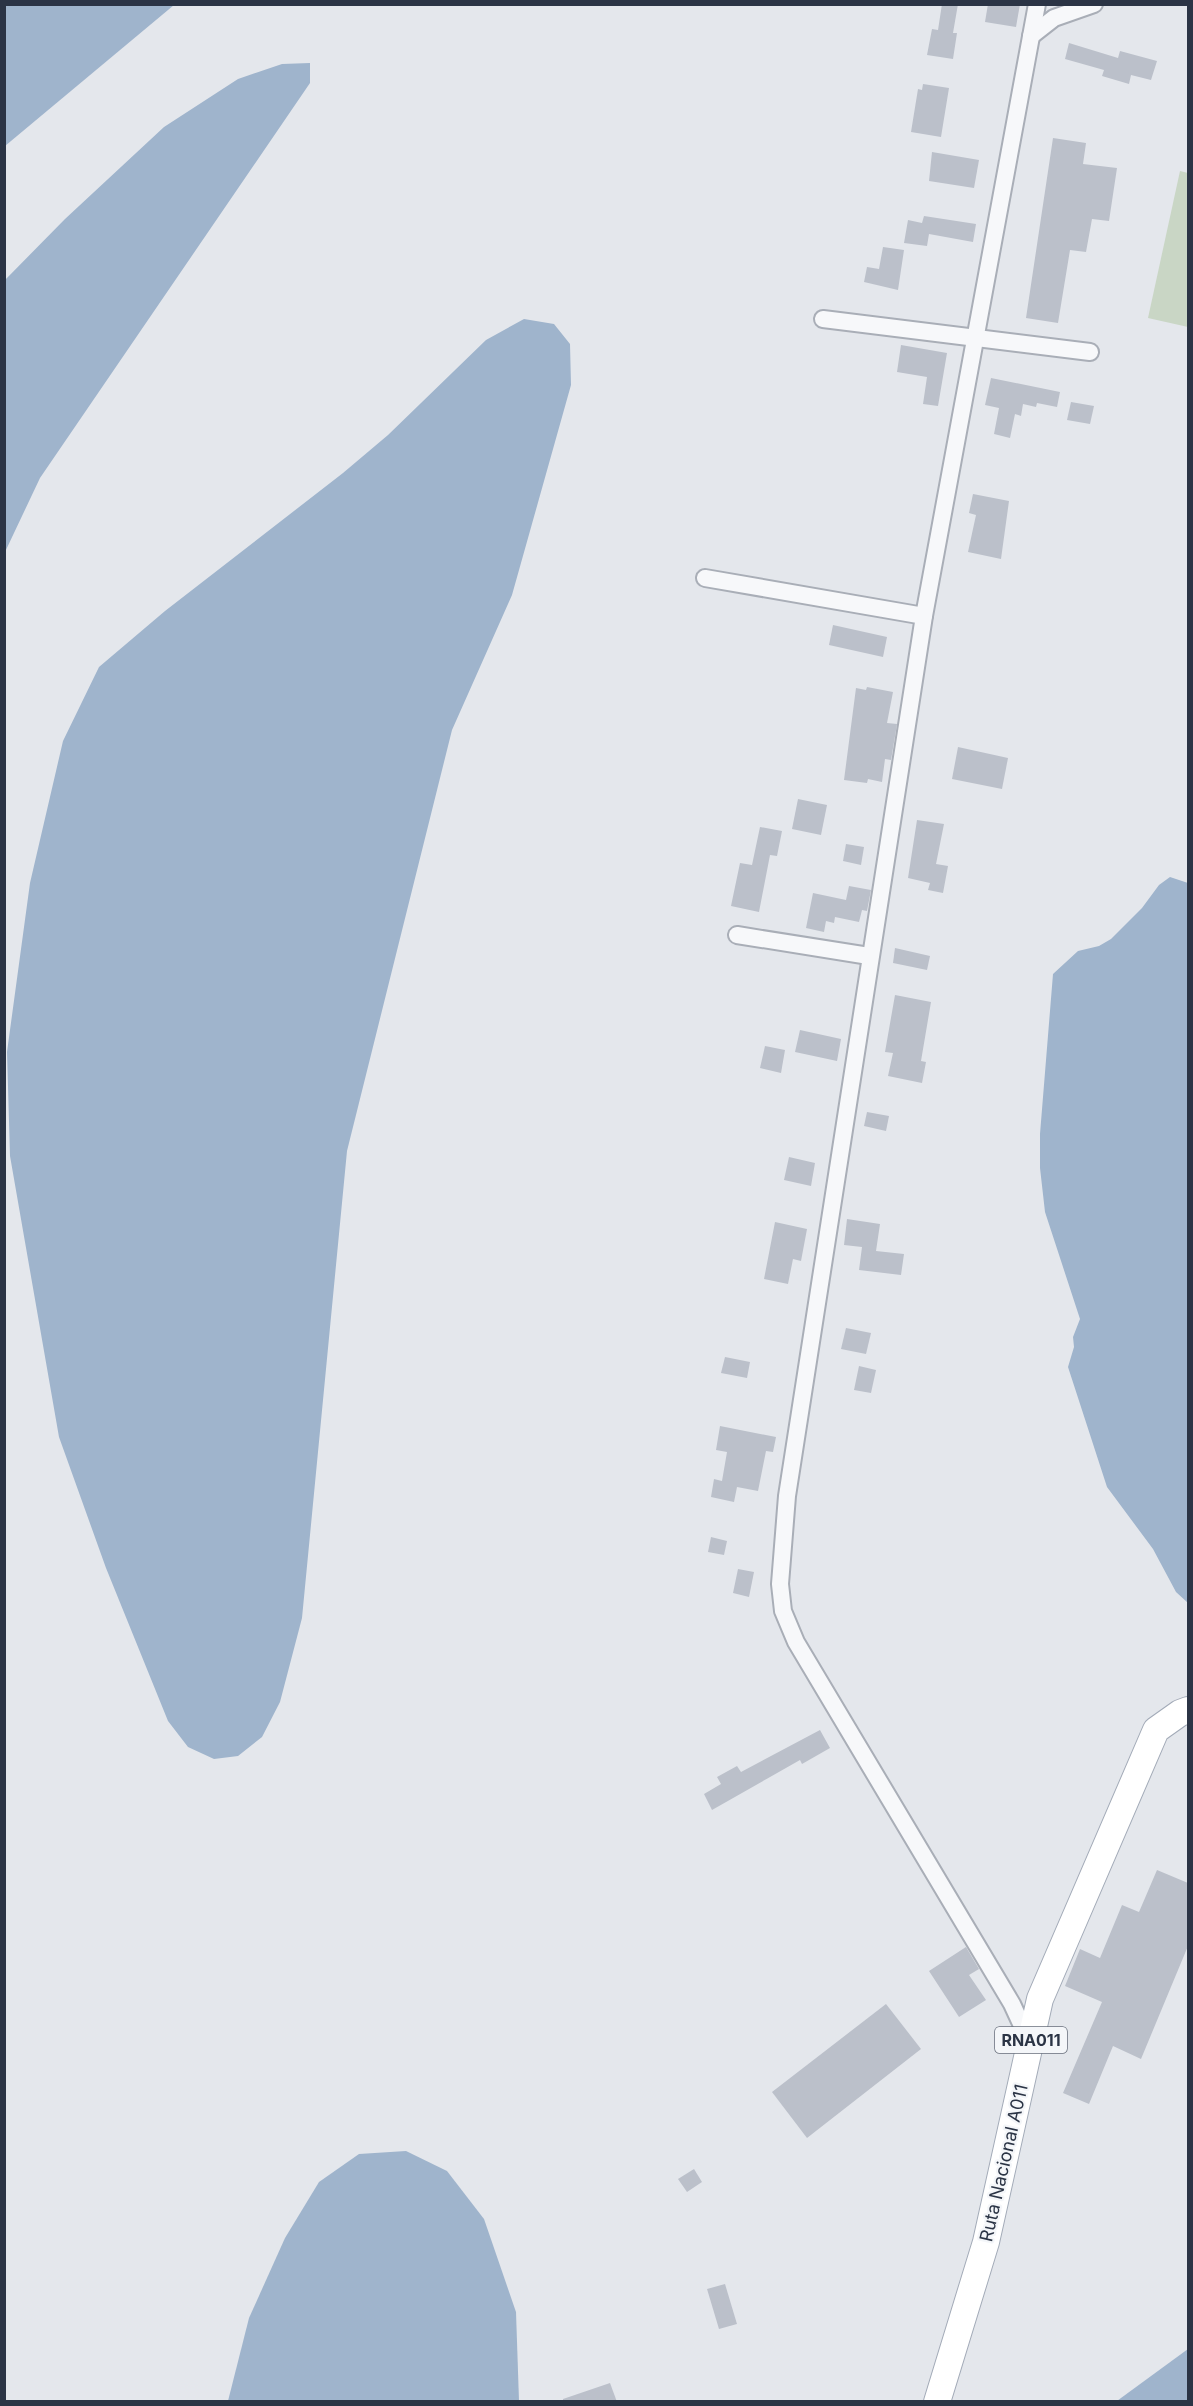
<svg xmlns="http://www.w3.org/2000/svg" width="1193" height="2406" font-family="Inter,sans-serif">
<rect width="100%" height="100%" fill="#e4e7ec"/>
<polygon fill="#c9d6c5" points="1180,171 1188,173 1188,327 1148,318"/>
<g fill="#9fb4cc">
<polygon points="5,4 174,4 174,5 5,146"/>
<polygon points="310,63 310,83 40,478 5,552 5,280 65,219 164,127 238,79 282,64"/>
<polygon points="524,319 554,324 570,344 571,385 512,595 452,730 347,1151 302,1618 280,1702 262,1737 238,1756 214,1759 188,1747 168,1721 106,1568 59,1437 10,1156 7,1052 30,883 63,741 99,667 165,611 343,473 388,435 486,340"/>
<polygon points="1170,877 1188,883 1188,1603 1176,1592 1153,1549 1107,1487 1068,1367 1074,1347 1073,1337 1080,1319 1045,1212 1040,1168 1040,1134 1053,974 1078,951 1099,946 1111,939 1142,908 1159,885"/>
<polygon points="406,2151 447,2171 484,2219 516,2312 519,2401 228,2401 249,2318 285,2238 319,2182 359,2154"/>
<polygon points="1188,2349 1188,2401 1117,2401 1121,2398"/>
</g>
<g fill="#bbc0ca">
<polygon points="942,4 958,4 953,33 957,33 953,59 927,55 932,29 938,30"/>
<polygon points="988,4 1020,4 1016,27 985,22"/>
<polygon points="1069,43 1118,58 1120,51 1157,61 1151,80 1131,75 1129,84 1102,76 1104,70 1065,59"/>
<polygon points="923,84 949,88 941,137 911,132 918,89 922,90"/>
<polygon points="1053,138 1086,143 1083,164 1117,168 1109,221 1092,219 1086,252 1070,250 1058,323 1026,318"/>
<polygon points="932,152 979,160 974,188 929,181"/>
<polygon points="924,216 976,224 973,242 929,234 927,246 904,243 908,220 922,223"/>
<polygon points="883,247 904,250 898,290 864,282 867,267 879,269"/>
<polygon points="901,345 947,353 938,406 923,404 927,377 897,372"/>
<polygon points="991,378 1060,392 1057,407 1037,403 1036,407 1023,404 1021,416 1015,414 1010,438 994,434 999,408 985,405"/>
<polygon points="1071,402 1094,406 1090,424 1067,420"/>
<polygon points="973,494 1009,501 1001,559 968,552 976,515 969,513"/>
<polygon points="833,625 887,637 883,657 829,645"/>
<polygon points="867,687 893,692 887,723 897,724 891,760 885,759 882,782 868,779 867,783 844,780 856,688 866,690"/>
<polygon points="958,747 1008,758 1002,789 952,779"/>
<polygon points="798,799 827,805 821,835 792,829"/>
<polygon points="917,820 944,824 936,864 948,866 943,893 928,890 930,883 908,878"/>
<polygon points="760,827 782,831 777,856 770,855 759,912 731,906 740,863 752,865"/>
<polygon points="846,844 864,847 861,865 843,861"/>
<polygon points="849,886 871,890 867,911 862,910 859,922 835,917 834,923 826,921 824,932 806,928 813,893 846,900"/>
<polygon points="895,948 930,956 927,970 893,963"/>
<polygon points="895,995 931,1002 921,1061 926,1062 922,1083 888,1076 893,1053 885,1052"/>
<polygon points="800,1030 841,1039 837,1061 795,1052"/>
<polygon points="765,1046 785,1050 781,1073 760,1068"/>
<polygon points="867,1112 889,1116 886,1131 864,1126"/>
<polygon points="789,1157 815,1163 811,1186 784,1180"/>
<polygon points="847,1219 880,1224 876,1251 904,1254 901,1275 859,1270 862,1247 844,1245"/>
<polygon points="775,1222 807,1229 801,1261 793,1259 788,1284 764,1279"/>
<polygon points="846,1328 871,1333 866,1354 841,1349"/>
<polygon points="725,1357 750,1362 747,1378 721,1373"/>
<polygon points="859,1366 876,1370 871,1393 854,1390"/>
<polygon points="720,1426 776,1437 773,1452 766,1451 758,1491 737,1487 734,1502 711,1497 714,1479 722,1481 727,1452 716,1450"/>
<polygon points="711,1537 727,1541 724,1555 708,1552"/>
<polygon points="738,1569 754,1572 749,1597 733,1593"/>
<polygon points="820,1730 830,1748 802,1764 800,1760 712,1810 704,1794 721,1784 717,1777 737,1766 741,1772"/>
<polygon points="1157,1870 1188,1883 1188,1946 1141,2059 1113,2046 1089,2104 1063,2093 1102,2002 1065,1986 1080,1949 1100,1958 1122,1905 1139,1912"/>
<polygon points="966,1947 979,1969 969,1975 986,2000 959,2017 929,1971"/>
<polygon points="886,2004 921,2049 807,2138 772,2092"/>
<polygon points="694,2169 702,2182 687,2192 678,2179"/>
<polygon points="725,2284 737,2324 719,2329 707,2289"/>
<polygon points="610,2383 617,2402 563,2402 563,2399"/>
</g>
<g fill="none" stroke-linecap="round" stroke-linejoin="round">
<g stroke="#a9aeb7" stroke-width="20">
<g id="minor">
<polyline points="1031,36 1054,18 1094,4"/>
<polyline points="823,319 1090,352"/>
<polyline points="705,578 924,616"/>
<polyline points="737,935 869,956"/>
<polyline points="1030,2043 1012,2004 796,1642 783,1611 780,1584 787,1496 924,616 1037,4"/>
</g>
</g>
<g stroke="#a3abb8" stroke-width="28">
<polyline id="primary" points="937,2402 986,2242 1040,1999 1156,1730 1180,1713 1188,1710"/>
</g>
<use href="#minor" stroke="#f7f8fa" stroke-width="16"/>
<use href="#primary" stroke="#fff" stroke-width="26"/>
</g>
<g text-anchor="middle" stroke-width="4.5" stroke-linejoin="round" paint-order="stroke">
<rect fill="#f4f6f9" stroke="#676e7b" stroke-width="1.5" x="995" y="2027" width="72" height="26" rx="4.5"/>
<g font-size="16" font-weight="bold" fill="#2b3445">
<text x="1031" y="2046">RNA011</text>
</g>
<g font-size="18" fill="#2b3445" stroke="#f4f6f9">
<text transform="translate(1004 2163) rotate(-77)" y="6">Ruta Nacional A011</text>
</g>
</g>
<rect width="1193" height="2406" fill="none" stroke="#2b3445" stroke-width="12"/>
</svg>
